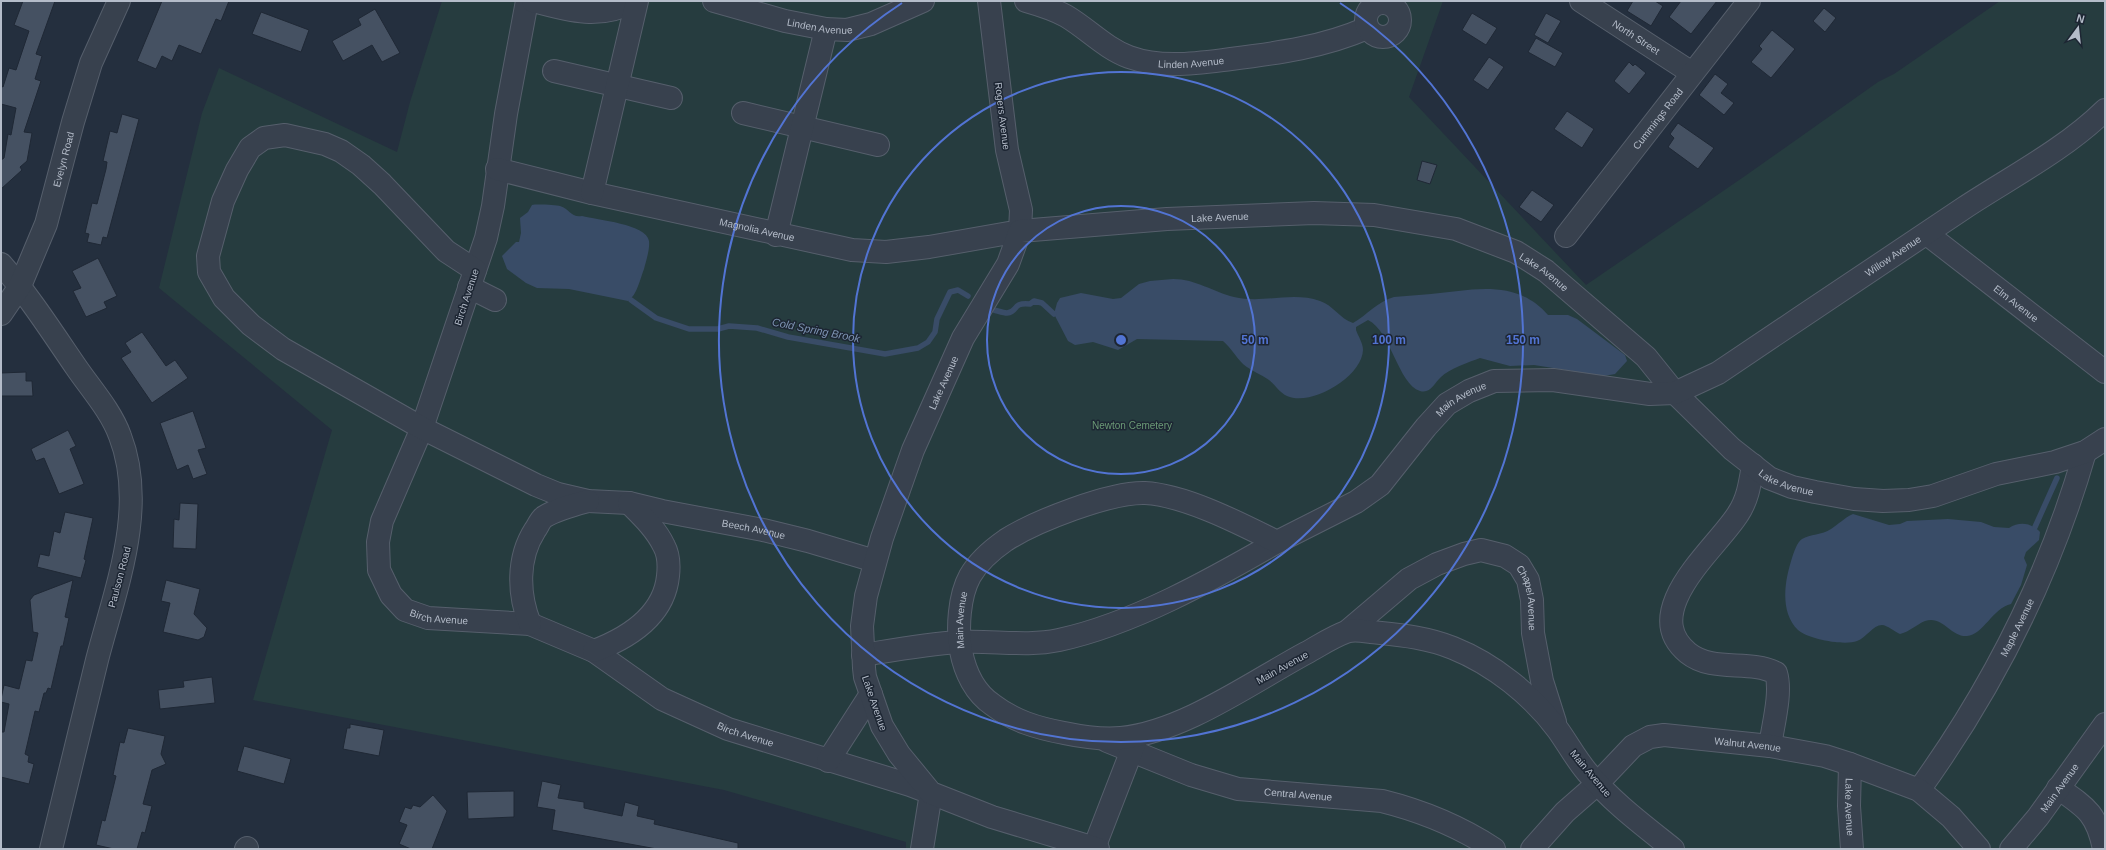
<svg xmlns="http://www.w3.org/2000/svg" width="2106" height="850" font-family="Helvetica,sans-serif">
<rect width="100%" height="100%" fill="#242f3e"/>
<polygon fill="#263c3f" points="442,1 1443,1 1409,97 1586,285 1745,176 1878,82 1894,74 2000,1 2105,1 2105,849 906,849 906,842 724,790 253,700 332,430 159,288 202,113 219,68 397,152 410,102"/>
<g fill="#394c67">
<path d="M532 205C536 204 557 205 560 206 570 209 571 218 582 216 597 220 647 224 649 241 650 249 646 261 644 269 640 279 637 295 628 301L569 289 537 288 526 283 507 269 502 256 516 242H519L521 233 520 218 528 212Z"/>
<path d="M1173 279C1196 279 1213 292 1234 297 1263 304 1292 291 1320 301 1333 305 1340 319 1353 323 1367 315 1378 301 1394 297 1406 296 1419 295 1431 294 1472 290 1516 278 1548 315H1568L1577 319 1625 355 1627 361 1615 374 1604 376 1534 365 1510 366 1480 358C1469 362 1449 369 1441 377 1434 383 1431 394 1420 391 1398 384 1391 331 1368 320L1356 327V330C1358 336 1363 343 1363 350 1362 377 1311 407 1287 396 1280 393 1275 385 1269 380 1261 374 1251 371 1243 364 1236 357 1231 348 1223 341L1137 339 1118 350 1093 342 1075 345 1068 341 1054 314 1057 303 1060 298 1081 293 1113 299 1121 298 1139 284 1150 281Z"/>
<path d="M1853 514 1889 525 1900 524 1907 521 1948 519 1981 522 1994 527 2009 528C2020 521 2031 523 2040 532L2039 540 2026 552 2024 558 2027 565 2021 585 2011 604C1993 608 1983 635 1967 636 1950 637 1943 615 1925 621 1917 624 1911 631 1900 634 1895 632 1887 625 1882 625 1873 625 1866 638 1857 641 1844 646 1808 639 1798 630 1779 611 1785 580 1792 558 1794 552 1797 542 1802 539 1810 534 1822 535 1831 529 1839 524 1844 518 1853 514Z"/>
</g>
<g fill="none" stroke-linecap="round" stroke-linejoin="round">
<g stroke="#394c67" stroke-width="5.5">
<polyline points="631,300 656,318 689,329 718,329 729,326 757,328 788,337 885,354 918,348 928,342 935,332 937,319 950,292 958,290 968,296"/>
<path d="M994 310C998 311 1004 313 1007 313 1019 312 1011 302 1030 304L1034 301 1042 303 1054 314"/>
<polyline points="2035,527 2057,478"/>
</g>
</g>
<g fill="#455162" stroke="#1f2835">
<polygon points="23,1 55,1 36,54 42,56 35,79 41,81 24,132 32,133 27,161 20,167 22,170 1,189 1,160 4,158 8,134 11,135 16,108 1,104 1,86 3,87 9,68 16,70 29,31 14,25"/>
<polygon points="162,1 229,1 221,21 216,19 201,54 179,45 172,61 162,56 156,69 137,61"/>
<polygon points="1633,1 1655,1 1663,6 1651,26 1627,11"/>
<polygon points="1681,1 1717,1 1691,34 1669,17"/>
<polygon points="1824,8 1836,18 1825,32 1813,21"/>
<polygon points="375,9 400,53 382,62 372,45 343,61 332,41 361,25 358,19"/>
<polygon points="261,12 309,30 301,52 252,34"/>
<polygon points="1472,13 1497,28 1486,45 1462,30"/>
<polygon points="1546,13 1561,21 1548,43 1534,35"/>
<polygon points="1772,30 1795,49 1771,78 1751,62 1762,49 1759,46"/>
<polygon points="1536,38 1563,53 1555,67 1528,52"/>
<polygon points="1489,57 1504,67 1488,90 1473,80"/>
<polygon points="1629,62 1633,66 1635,64 1646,73 1629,94 1614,81"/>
<polygon points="1715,74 1728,84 1721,93 1734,103 1724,115 1699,95"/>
<polygon points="1567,111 1594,129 1582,148 1554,129"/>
<polygon points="122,114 139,119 107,238 103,237 101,245 87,242 89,234 85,233 92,203 97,204 106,169 107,162 103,161 110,131 117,133"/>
<polygon points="1678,123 1714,148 1698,169 1668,147 1674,138 1670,134"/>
<polygon points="1422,161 1437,165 1430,184 1417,180"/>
<polygon points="1532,190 1554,205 1541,222 1519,207"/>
<polygon points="98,258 117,296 104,302 107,308 86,317 73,291 81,288 72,271"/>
<polygon points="142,332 166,366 175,360 188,378 152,403 121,358 131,352 125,343"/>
<polygon points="26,372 26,381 32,381 33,396 1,396 1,373"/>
<polygon points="193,411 206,448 198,450 207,474 193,479 188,465 177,470 160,423"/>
<polygon points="68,430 76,446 70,449 84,484 59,494 44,458 36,461 31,449"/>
<polygon points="180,503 198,504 196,549 173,548 174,519 179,520"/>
<polygon points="65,512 93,518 84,559 86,560 81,578 37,567 40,554 49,556 54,531 60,533"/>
<polygon points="73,580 65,617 69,618 63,646 61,646 51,689 48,688 46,693 44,693 39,712 35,711 25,754 29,756 28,762 34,764 29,784 1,777 1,732 4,732 9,704 1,702 1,699 4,685 19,689 26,660 32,661 38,633 33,632 30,600 34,595"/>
<polygon points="166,580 200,589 194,614 207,628 204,637 198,640 163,632 170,603 161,601"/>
<polygon points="212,677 215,703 160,709 158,690 184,687 183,681"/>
<polygon points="350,724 384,730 379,756 343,749 347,728 350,728"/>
<polygon points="128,728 165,736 161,754 166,764 152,770 143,804 152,806 145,833 142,832 137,849 114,849 96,845 102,820 105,821 116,776 113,775 120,742 124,743"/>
<polygon points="244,746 291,759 284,784 237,771"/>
<polygon points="542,781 561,785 558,798 584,802 584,808 622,816 625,802 639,806 637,816 655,820 654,824 738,843 738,849 657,849 552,830 555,810 537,807"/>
<polygon points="514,791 514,817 468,819 467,792"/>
<polygon points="433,795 447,811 432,849 411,849 399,844 407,825 399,822 405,807 411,809 413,805 420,807"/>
</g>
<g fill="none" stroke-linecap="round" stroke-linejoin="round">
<g stroke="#565f6c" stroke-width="24">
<g id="minor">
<path id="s1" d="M527 1 506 114 493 206 486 238 422 428 382 521 378 542 379 570 391 595 405 610 428 618 530 624 594 651 662 699 728 729 910 785 931 793 922 849"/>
<path d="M533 1C573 11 597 20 636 1"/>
<path id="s2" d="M714 1 785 21 826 29 847 30 871 24 923 1"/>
<path id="s3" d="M1026 1C1040 5 1053 9 1066 16 1088 29 1105 48 1129 57 1162 69 1198 63 1231 59 1278 53 1324 47 1367 28"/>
<path id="s4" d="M1581 1 1692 73"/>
<circle cx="1383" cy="20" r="17"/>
<polyline points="554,71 671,98"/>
<polyline points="743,113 878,145"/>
<path id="s5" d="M497 169 592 193 852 250 886 252 929 247 1020 231 1021 210 1007 150 989 1"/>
<polyline points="592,193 637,1"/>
<path id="s6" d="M1927 234 2105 372"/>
<polyline points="776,235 826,29"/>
<path id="s7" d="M1566 236 1749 1"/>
<path d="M1 264C29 296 52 332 76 367 91 389 111 411 120 436 148 508 115 590 97 660 82 723 66 786 51 849"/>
<path id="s8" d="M475 270 446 251 382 184 361 165 341 151 325 144 285 135 264 138 250 148 237 170 223 201 208 256 209 272 224 298 251 325 283 349 422 428 536 485 558 494 588 501 629 503 662 511 763 530 808 541 875 561"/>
<polyline points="469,287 495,300"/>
<path id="s9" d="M1 314 20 286 46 224 73 122 91 63 119 1"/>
<path d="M1753 465C1750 483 1748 499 1738 514 1717 548 1637 611 1688 653 1713 673 1749 659 1776 673 1782 692 1773 725 1770 746"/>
<path d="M530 624C518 594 517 558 535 530 538 526 540 520 544 517 557 509 573 505 588 501"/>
<path id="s10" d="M1349 630 1409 579 1437 564 1464 554 1481 550 1505 556 1519 565 1528 580 1532 600 1533 633 1542 681 1555 722"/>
<path d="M594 651C628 638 664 616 668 576 669 567 669 555 664 546 656 529 642 516 629 503"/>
<path d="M863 655C894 650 927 644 959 642 992 640 1026 647 1059 640 1133 624 1211 580 1277 542"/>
<path id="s11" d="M1107 741 1191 775 1238 789 1382 801C1422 811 1459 826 1494 849"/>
<polyline points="828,761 871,694"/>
<path id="s12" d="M1850 764 1849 806 1852 849"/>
<path d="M2058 788C2087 808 2097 814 2104 849"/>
<path id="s13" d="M1919 790C1994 686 2050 574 2085 452"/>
<polyline points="1094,848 1137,737"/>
<polyline points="246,849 247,848"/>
<path id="s14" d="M1098 849 992 817 931 793 899 754 882 726 865 677 864 668 862 626 866 596 882 538 913 450 963 338 1008 264 1020 231 1167 219 1314 213 1374 215 1456 229 1516 252 1546 271 1646 357 1675 393 1732 449 1769 478 1792 487 1815 492 1854 499 1883 501 1909 500 1933 496 1996 474 2055 462 2085 452 2105 439"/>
<path id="s15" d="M1532 849 1565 812 1597 784 1633 746 1650 737 1664 735 1770 746 1825 756 1850 764 1919 790 1951 817 1979 849"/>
<path id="s16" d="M1673 849C1643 825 1612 802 1587 772 1576 759 1568 744 1558 730 1532 695 1493 664 1453 648 1426 637 1399 635 1371 632 1363 631 1353 629 1346 632 1332 637 1319 646 1306 653 1252 682 1183 732 1121 738 1101 740 1083 737 1064 733 1037 728 1014 721 993 705 975 693 965 672 961 651 957 629 959 596 970 576 978 562 993 549 1006 540 1036 521 1110 492 1145 493 1185 495 1241 524 1277 542L1356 502 1380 485 1426 427 1447 404 1469 391 1494 381 1553 380 1650 394 1675 393 1718 373C1800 318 1881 263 1964 208 2011 177 2064 150 2105 110"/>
<path id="s17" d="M2011 849 2038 817 2105 724"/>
</g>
</g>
<use href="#minor" stroke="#38414e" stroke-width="22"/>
</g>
<g fill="none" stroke="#5274d3" stroke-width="2">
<circle cx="1121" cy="340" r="134"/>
<circle cx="1121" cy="340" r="268"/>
<path d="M1340 3A402 402 0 1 1 902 3"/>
</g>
<g text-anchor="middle" stroke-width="3" stroke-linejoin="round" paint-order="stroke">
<g font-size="10" fill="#b4bcc9" stroke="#1d2633">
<text dy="4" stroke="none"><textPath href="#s2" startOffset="109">Linden Avenue</textPath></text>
<text dy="4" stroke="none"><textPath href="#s4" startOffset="66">North Street</textPath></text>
<text dy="4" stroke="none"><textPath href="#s3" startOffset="181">Linden Avenue</textPath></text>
<text transform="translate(1003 116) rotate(83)" y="4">Rogers Avenue</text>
<text dy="4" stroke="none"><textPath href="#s7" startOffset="149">Cummings Road</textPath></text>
<text dy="4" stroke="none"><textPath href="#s9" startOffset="168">Evelyn Road</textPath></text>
<text dy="4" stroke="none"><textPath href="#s14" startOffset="991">Lake Avenue</textPath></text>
<text dy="4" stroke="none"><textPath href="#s5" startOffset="267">Magnolia Avenue</textPath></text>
<text dy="4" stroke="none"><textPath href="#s16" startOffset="1993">Willow Avenue</textPath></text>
<text dy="4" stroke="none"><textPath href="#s14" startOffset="1327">Lake Avenue</textPath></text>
<text transform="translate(466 297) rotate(-72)" y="4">Birch Avenue</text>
<text dy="4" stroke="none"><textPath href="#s6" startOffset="113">Elm Avenue</textPath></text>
<text dy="4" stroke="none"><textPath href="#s14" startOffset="620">Lake Avenue</textPath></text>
<text dy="4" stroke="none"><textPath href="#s16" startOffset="1515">Main Avenue</textPath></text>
<text dy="4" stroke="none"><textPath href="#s14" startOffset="1651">Lake Avenue</textPath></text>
<text dy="4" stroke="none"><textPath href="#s8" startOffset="1028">Beech Avenue</textPath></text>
<text transform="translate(119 577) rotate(-75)" y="4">Paulson Road</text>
<text dy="4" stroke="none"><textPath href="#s10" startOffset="233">Chapel Avenue</textPath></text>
<text dy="4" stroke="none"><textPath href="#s1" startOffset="675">Birch Avenue</textPath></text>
<text dy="4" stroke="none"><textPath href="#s16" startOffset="891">Main Avenue</textPath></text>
<text dy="4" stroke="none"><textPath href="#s13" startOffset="190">Maple Avenue</textPath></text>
<text transform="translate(1282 667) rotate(-29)" y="4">Main Avenue</text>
<text transform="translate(875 703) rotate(71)" y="4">Lake Avenue</text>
<text dy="4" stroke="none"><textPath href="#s1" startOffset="1010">Birch Avenue</textPath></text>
<text dy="4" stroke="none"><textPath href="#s15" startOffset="262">Walnut Avenue</textPath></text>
<text transform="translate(1591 773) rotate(50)" y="4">Main Avenue</text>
<text dy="4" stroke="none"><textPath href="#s17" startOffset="78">Main Avenue</textPath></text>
<text dy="4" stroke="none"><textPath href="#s11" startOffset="200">Central Avenue</textPath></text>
<text dy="4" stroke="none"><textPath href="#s12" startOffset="43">Lake Avenue</textPath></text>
</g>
<g font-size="10" fill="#6b9a76" stroke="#1d2633">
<text x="1132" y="429">Newton Cemetery</text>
</g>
<g font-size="11" font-style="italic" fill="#7c92b1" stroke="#1d2633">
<text transform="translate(816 330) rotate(11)" y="4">Cold Spring Brook</text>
</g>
</g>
<circle cx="1121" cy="340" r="6" fill="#5274d3" stroke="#1d2633" stroke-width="2"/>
<g font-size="12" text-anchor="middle" font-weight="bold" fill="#5274d3" stroke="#1d2633" stroke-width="3" stroke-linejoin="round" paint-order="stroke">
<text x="1255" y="344">50 m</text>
<text x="1389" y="344">100 m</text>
<text x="1523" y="344">150 m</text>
</g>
<rect width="2106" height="850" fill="none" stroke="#b4bcc9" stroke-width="4"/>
<g transform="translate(2078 28) rotate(15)" stroke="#1d2633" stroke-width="3" paint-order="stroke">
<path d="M0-3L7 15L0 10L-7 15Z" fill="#b4bcc9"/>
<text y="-6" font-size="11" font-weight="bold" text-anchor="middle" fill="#b4bcc9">N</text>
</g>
</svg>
